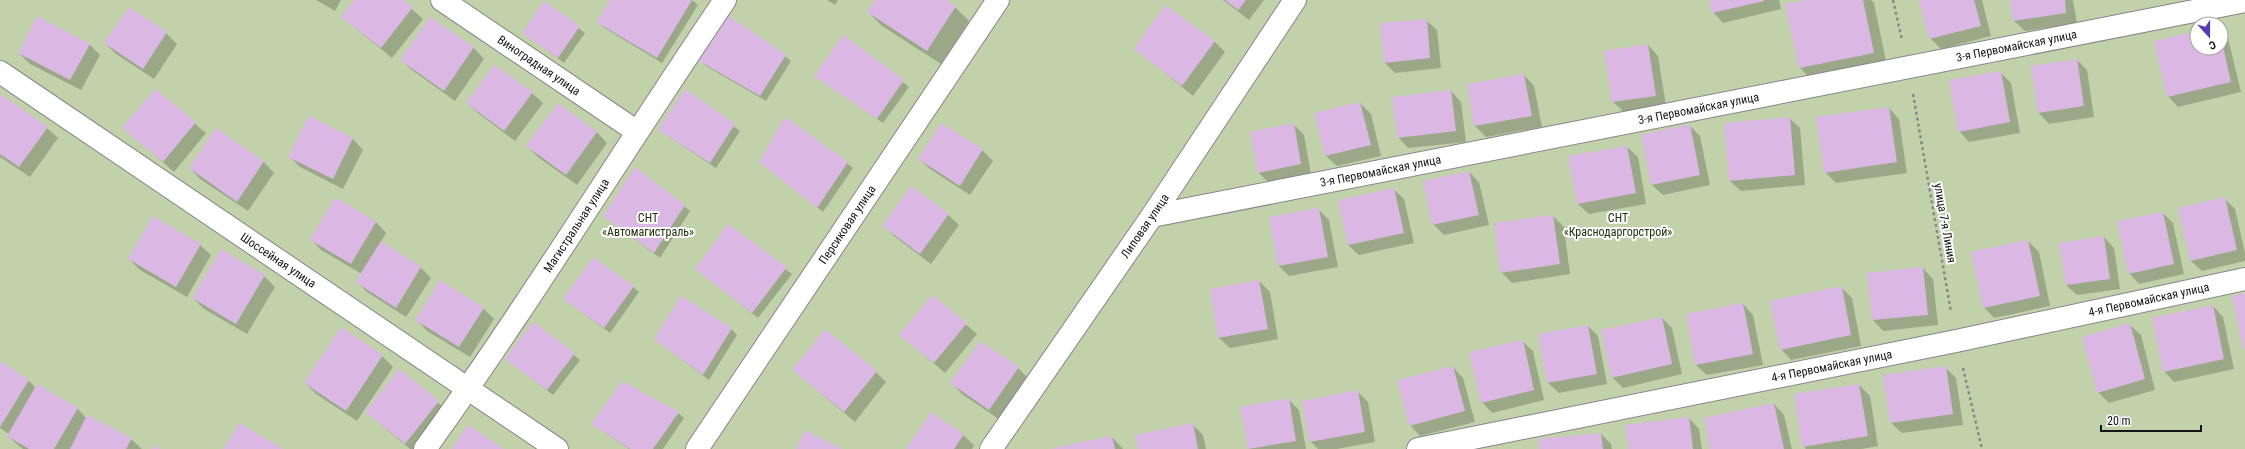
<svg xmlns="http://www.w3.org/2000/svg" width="2245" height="449" font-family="'Roboto Condensed',sans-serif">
<rect width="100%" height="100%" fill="#fefaff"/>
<path fill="#c1d2ab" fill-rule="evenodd" d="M0 0H2245V449H0ZM2197 24H2221V48H2197Z"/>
<g fill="#0003">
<polygon points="316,0 341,0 335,11"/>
<polygon points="355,0 402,0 423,19 392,58 342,17"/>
<polygon points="611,0 692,0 698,5 662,63 603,27 598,22"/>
<polygon points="827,0 838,0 835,5"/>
<polygon points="876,0 944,0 955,7 969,21 941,64 882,26 868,12"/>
<polygon points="1223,0 1264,0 1249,20"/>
<polygon points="1710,0 1779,0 1781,9 1723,23 1713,12"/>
<polygon points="1810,0 1871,0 1874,3 1887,66 1814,82 1800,68 1787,5"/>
<polygon points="1921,0 1982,0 1991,36 1941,49 1930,38"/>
<polygon points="2011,0 2073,0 2077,23 2025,31 2014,21"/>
<polygon points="544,3 585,33 564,63 523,32"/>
<polygon points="1165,7 1215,42 1225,52 1193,96 1135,48"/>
<polygon points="430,18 474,48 484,59 455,101 412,70 401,60"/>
<polygon points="1426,20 1437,30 1441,68 1395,73 1384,62"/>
<polygon points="2221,30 2228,38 2241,92 2178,107 2168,96 2197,32 2197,48 2221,48"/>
<polygon points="166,33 177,44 154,79 116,54 105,43"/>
<polygon points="843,37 909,87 883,123 815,76"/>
<polygon points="89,44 100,55 81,90 30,64 19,53"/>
<polygon points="1648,45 1658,56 1666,106 1624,112 1613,102"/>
<polygon points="785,56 791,61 766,101 706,66 700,60"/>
<polygon points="2077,60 2087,70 2094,117 2049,124 2039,113 2032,66"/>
<polygon points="2000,72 2011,83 2020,133 1969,142 1959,131"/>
<polygon points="1524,75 1534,86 1542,127 1486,137 1475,126 1468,85"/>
<polygon points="155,90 206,133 174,172 124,128"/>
<polygon points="685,90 740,131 716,168 659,130"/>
<polygon points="1451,91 1461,102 1466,142 1408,148 1398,137"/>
<polygon points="532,93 543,103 515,141 478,113 467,103"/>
<polygon points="0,95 47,128 58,138 30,177 0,157"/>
<polygon points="1360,103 1371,114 1381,156 1337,166 1326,156 1316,114"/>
<polygon points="1889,108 1899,119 1907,173 1836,183 1825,172"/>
<polygon points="309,118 353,139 363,150 343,189 300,167 290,157"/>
<polygon points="1789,118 1800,128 1805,185 1741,191 1730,181"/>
<polygon points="1293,124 1304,135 1311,175 1269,183 1258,172"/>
<polygon points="1689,125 1700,136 1710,185 1663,195 1652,185"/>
<polygon points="216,130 264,162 274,173 248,211 200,179 190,168"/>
<polygon points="597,132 607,143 577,185 538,157 527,146"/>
<polygon points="1627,147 1638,157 1646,204 1589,214 1578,204"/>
<polygon points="982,150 993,161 970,195 930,169 919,159"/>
<polygon points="760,162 847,163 853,168 823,212"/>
<polygon points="635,168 690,211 660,258 604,216"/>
<polygon points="1469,172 1479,182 1489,225 1444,235 1433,224"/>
<polygon points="1393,189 1404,199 1414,243 1359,255 1348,245"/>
<polygon points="2224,198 2235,209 2245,253 2245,261 2202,271 2191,261"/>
<polygon points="335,199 376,222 386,233 381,242 421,268 431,278 406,317 367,292 357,282 362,274 321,250 311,239"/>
<polygon points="1318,209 1329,220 1338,267 1289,276 1278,265"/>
<polygon points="2163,213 2173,223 2184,274 2139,284 2129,273"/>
<polygon points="948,215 959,225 931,264 894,236 883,225"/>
<polygon points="1553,216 1564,227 1570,274 1512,283 1501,272"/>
<polygon points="729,225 792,274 758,318 696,269"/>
<polygon points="2104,237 2114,248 2120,289 2077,295 2066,285"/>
<polygon points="2028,241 2039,252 2050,306 1994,318 1984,307"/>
<polygon points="200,245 211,255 187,297 140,270 129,259"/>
<polygon points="1923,268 1933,279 1938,325 1883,331 1873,320 1868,274"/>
<polygon points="264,276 275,287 247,334 204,309 193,298"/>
<polygon points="1259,281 1270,292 1278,339 1230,348 1219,338 1211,290"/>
<polygon points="633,287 639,292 610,333 564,299"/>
<polygon points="1841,287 1852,298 1861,346 1791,360 1781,349"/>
<polygon points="933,296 977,334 945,373 901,335"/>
<polygon points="1743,304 1753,315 1763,365 1707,375 1696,365"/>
<polygon points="2213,306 2223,317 2234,369 2174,382 2164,371"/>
<polygon points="483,308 494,319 470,357 427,331 417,320"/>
<polygon points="1662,318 1672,328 1682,374 1623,388 1612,377"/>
<polygon points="534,323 580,360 553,395 507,359"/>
<polygon points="2130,325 2141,335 2155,390 2109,403 2098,392"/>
<polygon points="1588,326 1598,336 1607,384 1559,393 1548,383"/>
<polygon points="341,329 382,356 393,367 357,421 316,394 305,383"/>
<polygon points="731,329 737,335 709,380 655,339"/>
<polygon points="1522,341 1533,351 1544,400 1492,413 1482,402"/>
<polygon points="0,363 29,381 36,388 77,408 86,418 131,439 142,449 23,449 19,446 8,436 9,434 0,428"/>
<polygon points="1453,367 1463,378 1475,422 1420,436 1410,425"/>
<polygon points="1945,367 1956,378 1963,425 1902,433 1891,423 1884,376"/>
<polygon points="1018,368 1028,378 1000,420 962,394 952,383"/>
<polygon points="399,370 449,412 420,449 410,449 366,412"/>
<polygon points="793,370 876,372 886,382 855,422"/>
<polygon points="1859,385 1870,396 1878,446 1862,449 1806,449 1803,446"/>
<polygon points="1358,392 1368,402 1375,442 1337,449 1318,449 1310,441"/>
<polygon points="1288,399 1299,410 1306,449 1249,449 1241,408"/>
<polygon points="1774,404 1784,415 1792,449 1711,449"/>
<polygon points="678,413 684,418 663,449 629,449 592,424"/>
<polygon points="1689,418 1699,429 1702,449 1629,449"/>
<polygon points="1193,425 1203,435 1206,449 1139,449"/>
<polygon points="1601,434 1611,444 1612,449 1541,449"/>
<polygon points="963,435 974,445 972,449 907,449"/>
<polygon points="1112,437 1123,449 1055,449"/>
</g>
<g fill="#dab8e3">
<polygon points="354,0 403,0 413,7 381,48 341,17"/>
<polygon points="610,0 692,0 657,58 596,22"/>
<polygon points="875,0 946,0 956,6 927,51 867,12"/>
<polygon points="1225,0 1246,0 1238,10"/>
<polygon points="1709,0 1764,0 1764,1 1712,13"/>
<polygon points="1805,0 1863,0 1874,53 1799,68 1785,4"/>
<polygon points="1919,0 1974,0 1981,26 1929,39"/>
<polygon points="2010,0 2065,0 2066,13 2013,21"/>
<polygon points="544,1 580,26 558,58 522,33"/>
<polygon points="1165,5 1215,41 1182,86 1134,49"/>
<polygon points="129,7 167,32 143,69 104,43"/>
<polygon points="37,16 90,44 70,80 18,53"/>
<polygon points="729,16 786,55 760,96 699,61"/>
<polygon points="430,17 474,47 444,91 400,60"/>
<polygon points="1427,19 1430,58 1384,63 1380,23"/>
<polygon points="2197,31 2197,48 2221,48 2222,42 2231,82 2167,97 2154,41"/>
<polygon points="843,35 904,80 877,119 814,76"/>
<polygon points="1648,44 1656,96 1612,102 1604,51"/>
<polygon points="2077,59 2084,106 2038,113 2031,66"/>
<polygon points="494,65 533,92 504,131 466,103"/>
<polygon points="2001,71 2010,122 1958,132 1949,80"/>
<polygon points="1524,74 1532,116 1474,126 1467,84"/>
<polygon points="155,89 196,122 163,162 122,128"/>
<polygon points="685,89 735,124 710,163 658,130"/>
<polygon points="1451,90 1456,131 1397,138 1392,97"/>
<polygon points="0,94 48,127 19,167 0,154"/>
<polygon points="1360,102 1371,145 1325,156 1314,113"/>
<polygon points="558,103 597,132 566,175 526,146"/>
<polygon points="1889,107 1897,162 1824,173 1816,117"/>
<polygon points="309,116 353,138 333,179 288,157"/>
<polygon points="785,117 848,162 817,208 759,162"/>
<polygon points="1790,117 1795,175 1729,181 1724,123"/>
<polygon points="941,123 983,149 960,186 918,159"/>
<polygon points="1294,123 1301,164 1258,173 1250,132"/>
<polygon points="1690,124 1700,175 1651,185 1641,135"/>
<polygon points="216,128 264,161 237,202 189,168"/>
<polygon points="1627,146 1636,193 1577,204 1568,156"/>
<polygon points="635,167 685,205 654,253 603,216"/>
<polygon points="1469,171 1479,215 1432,225 1423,181"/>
<polygon points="911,186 949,214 920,254 882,226"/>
<polygon points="1394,188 1404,233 1348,245 1338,200"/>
<polygon points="335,197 376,222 351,264 310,240"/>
<polygon points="2225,197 2237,250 2190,261 2178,208"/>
<polygon points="1319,208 1328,257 1278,266 1269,217"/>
<polygon points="2163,212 2174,264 2128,274 2117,221"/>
<polygon points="1553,215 1560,264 1500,273 1494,223"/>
<polygon points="153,216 201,244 176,287 128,259"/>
<polygon points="728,224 787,267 752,313 695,269"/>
<polygon points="2104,236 2110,279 2066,285 2059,243"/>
<polygon points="2028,240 2040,296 1983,308 1971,252"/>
<polygon points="381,241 421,267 396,308 355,282"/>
<polygon points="221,249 265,275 236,324 192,298"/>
<polygon points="593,257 634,286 604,328 563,299"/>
<polygon points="1923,267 1928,315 1872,320 1867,273"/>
<polygon points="440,280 484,308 459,347 415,320"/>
<polygon points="1259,280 1268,329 1218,338 1210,289"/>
<polygon points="1842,286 1851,335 1780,350 1770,301"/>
<polygon points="2245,293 2245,349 2243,349 2232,296"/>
<polygon points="932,295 967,323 934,363 899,335"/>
<polygon points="681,296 732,328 703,375 654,339"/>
<polygon points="1743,303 1753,354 1695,365 1686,314"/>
<polygon points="2213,305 2224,359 2163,372 2152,318"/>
<polygon points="1662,317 1672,364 1611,378 1601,330"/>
<polygon points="533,322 575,353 547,390 505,359"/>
<polygon points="2130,323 2145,379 2097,393 2082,337"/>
<polygon points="1588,325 1597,374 1547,383 1538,334"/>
<polygon points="341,327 383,355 346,411 304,383"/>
<polygon points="825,329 877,371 844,412 792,370"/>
<polygon points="1523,340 1534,390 1481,403 1469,352"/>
<polygon points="980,341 1019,367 989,410 950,383"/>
<polygon points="0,361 29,380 0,427"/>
<polygon points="1453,366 1465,411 1409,426 1397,380"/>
<polygon points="1946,366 1953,414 1890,423 1883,375"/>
<polygon points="399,369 439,401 405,444 365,412"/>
<polygon points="622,381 679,412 653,449 630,449 591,424"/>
<polygon points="37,384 78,408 54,449 29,449 7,436"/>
<polygon points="1859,384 1868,436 1802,447 1794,394"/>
<polygon points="1358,390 1365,432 1309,442 1302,401"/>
<polygon points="1289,398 1296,441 1248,449 1240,407"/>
<polygon points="1774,403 1784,449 1710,449 1704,418"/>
<polygon points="931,412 964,434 954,449 906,449"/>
<polygon points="87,415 132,438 126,449 70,449"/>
<polygon points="1689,417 1693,449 1628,449 1625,425"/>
<polygon points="239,423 283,449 223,449"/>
<polygon points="1193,423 1198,449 1138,449 1135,435"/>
<polygon points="468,425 504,449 451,449"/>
<polygon points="805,430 842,449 796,449"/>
<polygon points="1601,433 1603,449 1539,449 1538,439"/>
<polygon points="1112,436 1115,449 1053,449 1053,448"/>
<polygon points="154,445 160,449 151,449"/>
</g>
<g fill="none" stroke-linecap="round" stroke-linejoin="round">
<g stroke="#888589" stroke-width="24">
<g id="minor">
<path id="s1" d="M442 0 636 131"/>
<path id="s2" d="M0 72 557 449"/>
<path id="s3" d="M1152 216 2245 1"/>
<path id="s4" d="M425 449C530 303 624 149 725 0"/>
<path id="s5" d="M697 449 998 0"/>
<path id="s6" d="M991 449 1152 216 1295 0"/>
<path id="s7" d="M1418 449 1956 341 2245 279"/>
</g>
</g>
<g stroke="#89868a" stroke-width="2.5" stroke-dasharray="3 3" stroke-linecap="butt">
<polyline points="1893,0 1902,40"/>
<polyline points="1913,94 1951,312"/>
<polyline points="1963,368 1982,449"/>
</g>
<use href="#minor" stroke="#fff" stroke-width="22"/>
</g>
<g text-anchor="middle" stroke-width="4" stroke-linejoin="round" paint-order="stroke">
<g font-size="12" fill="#141315" stroke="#fff">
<text dy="4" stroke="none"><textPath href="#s3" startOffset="881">3-я Первомайская улица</textPath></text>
<text dy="4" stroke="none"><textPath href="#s1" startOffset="117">Виноградная улица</textPath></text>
<text dy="4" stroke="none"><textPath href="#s3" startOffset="557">3-я Первомайская улица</textPath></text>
<text dy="4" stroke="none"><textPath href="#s3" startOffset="233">3-я Первомайская улица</textPath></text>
<text transform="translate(1945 223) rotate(80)" y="4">улица 7-я Линия</text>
<text dy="4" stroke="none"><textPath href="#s4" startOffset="270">Магистральная улица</textPath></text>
<text dy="4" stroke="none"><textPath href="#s5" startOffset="270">Персиковая улица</textPath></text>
<text dy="4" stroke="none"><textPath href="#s6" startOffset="271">Липовая улица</textPath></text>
<text dy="4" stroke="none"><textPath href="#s2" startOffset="336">Шоссейная улица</textPath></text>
<text dy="4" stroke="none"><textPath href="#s7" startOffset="746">4-я Первомайская улица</textPath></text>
<text dy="4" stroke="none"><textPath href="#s7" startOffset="422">4-я Первомайская улица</textPath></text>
</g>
<g font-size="12" fill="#23300c" stroke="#fff">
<text x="648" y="222">СНТ<tspan x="648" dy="14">«Автомагистраль»</tspan></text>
<text x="1618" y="222">СНТ<tspan x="1618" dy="14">«Краснодаргорстрой»</tspan></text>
</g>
</g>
<g transform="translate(2209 36) rotate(159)"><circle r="19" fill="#ffffff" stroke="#a1a1a1"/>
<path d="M0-3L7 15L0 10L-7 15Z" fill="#573cb4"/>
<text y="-6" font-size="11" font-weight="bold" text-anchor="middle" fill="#141315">С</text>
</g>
<path d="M2101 425v6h100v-6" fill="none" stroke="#141315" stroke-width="2"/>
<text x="2107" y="425" font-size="12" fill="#141315" stroke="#ffffff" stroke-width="3" paint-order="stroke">20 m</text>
</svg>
